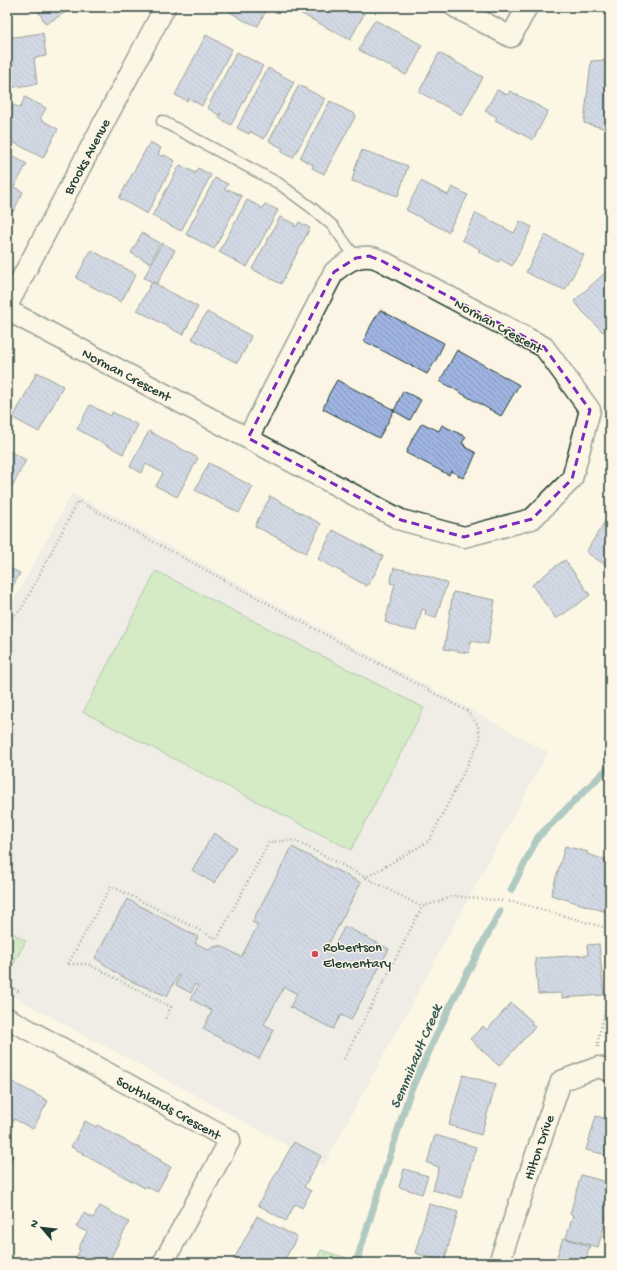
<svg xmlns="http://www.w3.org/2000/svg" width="617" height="1270" font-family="'Gochi Hand',sans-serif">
<defs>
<pattern id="park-dots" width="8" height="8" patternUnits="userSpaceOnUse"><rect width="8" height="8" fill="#a4dda1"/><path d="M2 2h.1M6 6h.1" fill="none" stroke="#85b484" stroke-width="1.8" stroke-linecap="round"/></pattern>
<pattern id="building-back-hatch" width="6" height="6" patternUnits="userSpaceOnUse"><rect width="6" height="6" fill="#a0b4e2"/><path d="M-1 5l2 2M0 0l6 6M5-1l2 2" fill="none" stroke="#8294b8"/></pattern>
</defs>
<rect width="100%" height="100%" fill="#fcf5e5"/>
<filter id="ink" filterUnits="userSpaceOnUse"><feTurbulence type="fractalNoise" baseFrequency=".025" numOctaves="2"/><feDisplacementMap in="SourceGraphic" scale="8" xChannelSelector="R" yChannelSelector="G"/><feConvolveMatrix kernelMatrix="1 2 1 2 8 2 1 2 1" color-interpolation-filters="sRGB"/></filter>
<g filter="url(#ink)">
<path fill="#e0e2e4" d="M72,493L548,752L324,1165L7,993V613Z"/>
<path fill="url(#park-dots)" stroke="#628d6a" d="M7,930L26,941L7,976Z
M321,1250L362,1263H315Z"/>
<path fill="#a4dda1" stroke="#628d6a" d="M156,571L424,708L351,850L83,712Z"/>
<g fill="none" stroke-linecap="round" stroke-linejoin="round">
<path stroke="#599595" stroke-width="7" d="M511,890L538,837L610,766
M356,1263L410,1092L453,1000L500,911"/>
</g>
<path fill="url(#building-back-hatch)" stroke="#1f3d34" d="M38,7H63L66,12L46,24L38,11L40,10Z
M233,7H268L258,26L243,20L230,12Z
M303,7H351L364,14L350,40L300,13Z
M599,7H610V12Z
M375,20L422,45L415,61L406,75L359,50L366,34Z
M43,33L46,56L34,58L37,84L7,88V38Z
M206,35L232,49L202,106L190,99L189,98L187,101L175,95Z
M237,52L263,66L231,125L219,118L221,114L220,113L219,115L207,108Z
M439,53L483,77L462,115L419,92Z
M609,60L610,128H603L584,123L591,61Z
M268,68L294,82L264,139L251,132V131L249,134L237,128Z
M299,85L325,99L293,158L281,152L283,148H282L269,141Z
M497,90L508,95L510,91L548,111L533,140L495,120L497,117L485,111Z
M25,97L46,108L40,119L58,129L43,158L7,139V118L14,105L20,108Z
M330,101L356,115L324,174L312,168L313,165L300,158Z
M150,142L161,148L158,154L163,157L164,155L175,161L147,214L119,198Z
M362,150L408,166L398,196L352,181L356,165Z
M7,153L27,164L14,187L23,192L13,212L7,209Z
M180,165L194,172L193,173L195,174L198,168L211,175L181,231L152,216Z
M215,178L228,184L225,189L227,191L228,189L242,196L214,249L186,234Z
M421,181L448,195L452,187L468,195L448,232L406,210Z
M247,200L261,207L260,208L262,209L265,204L278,210L247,267L219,252Z
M476,213L514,233L520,221L532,227L512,266L500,259L499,262L478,251L480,249L462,240Z
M280,217L295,224L294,226L296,227L299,222L310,228L281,284L252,269Z
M142,233L160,243L150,263L131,253Z
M545,235L584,255L565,290L539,279L526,272Z
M162,243L175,250L157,284L144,278Z
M91,250L136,274L121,302L76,278Z
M607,271L610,273V326L603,332L584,313L574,301Z
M152,282L198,307L183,335L137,310Z
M380,310L444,343L436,360L427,374L364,341L371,325Z
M207,312L251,336L245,350L237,363L192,339L198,326Z
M457,350L519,385L501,416L440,381Z
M37,372L63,386L39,432L13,418Z
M337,380L394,410L387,424L379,438L323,409L329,394Z
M403,391L421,400L410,420L394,411Z
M90,405L111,416L112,412L138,425L123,454L77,429Z
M422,423L439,431L442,425L466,437L462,443L465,445L464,446L476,453L471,465L463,478L451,471L449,475L406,453L413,437Z
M149,431L198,458L177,497L156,486L163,473L146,464L141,473L130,466Z
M7,450L26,460L7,496Z
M209,463L253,487L239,513L195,490Z
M270,496L321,524L306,553L255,526L262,511L270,498H269Z
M607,518L610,520V568L586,552Z
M333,530L383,556L376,572L367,586L318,559Z
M565,560L590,595L578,604L556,619L532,585L553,568Z
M7,567L20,573L9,593L7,591Z
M394,568L416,572L447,583L436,618L425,615L426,610L422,609L416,631L400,628L385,622L395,584L390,583Z
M453,592L495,600L488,644L471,641L469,653L444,649Z
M214,833L236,847L214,883L192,870Z
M565,846L588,852L587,854L606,860V857L610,859V913L551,895Z
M292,847L361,883L327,947L332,950L345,926L389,949L351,1020L341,1015L333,1029L290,1007L297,994L284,987L264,1024L274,1030L259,1059L203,1029L212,1011L191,999L198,986L195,984L191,993L176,985L180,976L178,975L167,996L133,982L121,976L95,958L127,899L198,937L195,943L210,950L211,948L217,946L219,947L220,945L241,957L258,925L252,922Z
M599,944L604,995L562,998V993L538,994L535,958L588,955L587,945Z
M511,1003L533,1022L531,1024L535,1027L499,1066L470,1039L483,1026L487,1030Z
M463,1075L496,1084L481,1135L449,1125Z
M7,1079L48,1101L33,1129L14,1119L9,1128L7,1127Z
M596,1116L610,1120V1158L607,1157V1155L586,1150Z
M85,1121L96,1127L97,1125L161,1160L160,1161L171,1167L157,1192L146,1186L145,1188L82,1154L83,1153L71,1147Z
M435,1135L476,1147L461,1198L433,1190L439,1167L427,1163Z
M294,1142L321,1156L304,1187L311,1191L302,1208L295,1204L286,1221L258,1205Z
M7,1153L13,1156L7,1167Z
M404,1169L428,1176L422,1194L399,1187Z
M581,1175L610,1183V1206L598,1247L566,1238L573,1215L570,1214Z
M429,1204L458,1212L444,1262L415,1253Z
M100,1206L129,1222L108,1263H77L74,1261L80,1250L78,1249L87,1232L76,1227L84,1213L93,1218Z
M257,1216L297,1237L283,1263H232Z
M563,1238L590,1246L586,1259L589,1260L588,1263H555Z"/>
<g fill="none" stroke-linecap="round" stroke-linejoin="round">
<defs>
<path id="lane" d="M162,121L278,183L312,208L333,226L356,258"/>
<path id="street" d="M455,7L511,37L527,7
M7,306L165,7
M7,310L401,520L464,537L532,519L572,479L590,410L544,347L382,261C378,259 374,257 370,257C356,255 344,264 334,272L248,438
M7,1018L230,1140L163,1263
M499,1263L561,1081L598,1067L610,1071"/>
</defs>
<use href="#lane" stroke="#1f3d34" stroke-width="13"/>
<use href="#street" stroke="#1f3d34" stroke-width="23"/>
<path stroke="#1f3d34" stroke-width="2.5" stroke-dasharray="1 3" stroke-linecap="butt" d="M7,623L9,619L21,610L78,501L467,711L478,725L480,740L429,841L365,878
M68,964L111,886L217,939L269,842L294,840L422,907
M69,964H88L171,1007L165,1019
M7,985L20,992
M598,1047V1040L610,990
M344,1059L422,907L454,896L515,902L610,929"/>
<use href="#lane" stroke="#fcf5e5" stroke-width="10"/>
<use href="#street" stroke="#fcf5e5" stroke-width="20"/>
</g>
</g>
<path d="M0 0H617V1270H0ZM369,256L382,261L544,347L590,410L572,479L532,519L464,537L401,520L248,438L334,272L356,258Z" fill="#fcf5e5" fill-opacity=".55" fill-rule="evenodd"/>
<path fill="none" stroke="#7b2cbf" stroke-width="3" stroke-dasharray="8 5" stroke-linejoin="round" d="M369,256L382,261L544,347L590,410L572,479L532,519L464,537L401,520L248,438L334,272L356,258Z"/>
<circle fill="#d1495b" stroke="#fcf5e5" stroke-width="1.5" cx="315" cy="954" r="4"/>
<g text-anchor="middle" stroke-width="3" stroke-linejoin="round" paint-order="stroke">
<g font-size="14" fill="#1f3d34" stroke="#fcf5e5">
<text transform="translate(86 156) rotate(-62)" y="5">Brooks Avenue</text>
<text transform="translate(499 325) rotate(29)" y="5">Norman Crescent</text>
<text transform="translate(127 374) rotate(28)" y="5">Norman Crescent</text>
<text transform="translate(169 1107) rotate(29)" y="5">Southlands Crescent</text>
<text transform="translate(538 1147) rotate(-71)" y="5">Hilton Drive</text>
</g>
<g font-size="14" fill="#1f3d34" stroke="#fcf5e5" text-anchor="start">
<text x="323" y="951">Robertson<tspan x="323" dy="16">Elementary</tspan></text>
</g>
<g font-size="15" font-style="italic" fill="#325a54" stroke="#fcf5e5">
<text transform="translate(415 1056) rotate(-67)" y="5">Semmihault Creek</text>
</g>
</g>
<rect width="617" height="1270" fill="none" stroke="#fcf5e5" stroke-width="24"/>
<rect x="12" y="12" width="593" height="1246" fill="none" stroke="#1f3d34" stroke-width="1.5" filter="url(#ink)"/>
<g transform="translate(42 1228) rotate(298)" stroke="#fcf5e5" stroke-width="3" paint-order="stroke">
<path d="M0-3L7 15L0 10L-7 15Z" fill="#1f3d34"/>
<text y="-6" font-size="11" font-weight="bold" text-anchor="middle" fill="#1f3d34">N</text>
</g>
</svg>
